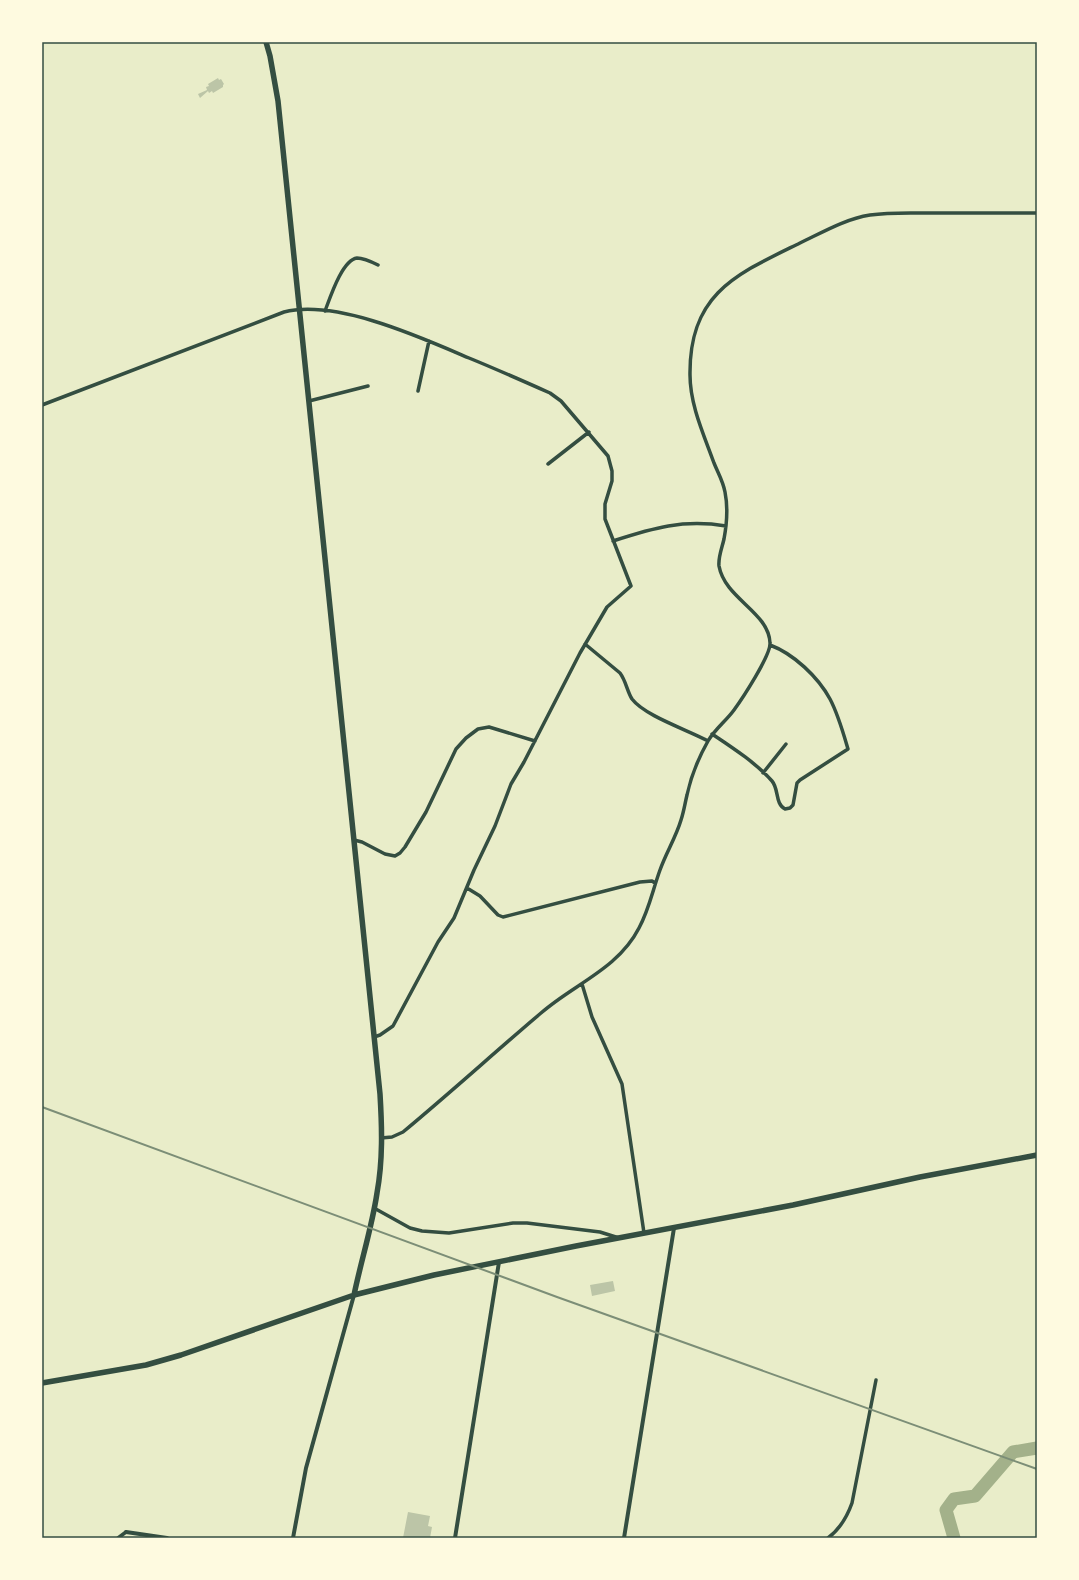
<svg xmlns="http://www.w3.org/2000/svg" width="1079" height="1580" font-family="'Fira Sans',sans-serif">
<rect width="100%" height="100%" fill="#e9edc9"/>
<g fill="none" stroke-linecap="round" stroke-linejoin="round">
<path stroke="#a3b18a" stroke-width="13" d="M954,1538L946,1510L954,1499L975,1496L1013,1452L1037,1448"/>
</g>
<path fill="#bcc5a7" d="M218,78L219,80L221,79L224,84L223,85V87L213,93L212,91L209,93L208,91L200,98L198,94L207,90L206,87L209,86L208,84Z
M613,1281L615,1291L592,1296L590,1285Z
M408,1512L430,1516L428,1526L432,1527L430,1538H403Z"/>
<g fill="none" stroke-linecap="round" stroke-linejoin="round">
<path stroke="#344e41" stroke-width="3.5" d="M325,311C330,298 342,260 357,258C364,258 372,262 378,265
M418,391L429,341
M309,401L368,386
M42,405L284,312C336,299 420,337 469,358C496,369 523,381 550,393L561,401L608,456L612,471V481L605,504V519L631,586L607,607L580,653L524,762L511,784L495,826L474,870L454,918L438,942L393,1026L380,1035L374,1037
M548,464L589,432
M613,541C653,528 683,519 726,526
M585,644L620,673C626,681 627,691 632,699C645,716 688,730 708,741
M712,734C733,748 756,763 772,781C779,789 775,804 785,809L790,808L793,805L797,783L800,780L848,749C843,732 838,714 830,699C818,677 794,654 770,645
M763,773L786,744
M354,840L362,842L385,854L395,856L400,853L405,847L426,812L456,749L466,738L478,729L489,727L535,741
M467,888L480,896L498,915L503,917L640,882L652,881L655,883
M582,984L592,1017L622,1084L644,1233
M381,1138L392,1137L403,1132C450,1093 495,1052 541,1013C574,984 618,969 639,928C649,910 653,889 660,870C666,853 676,837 681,820C684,811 685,803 687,795C691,776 699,757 708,741C715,729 726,721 734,710C742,699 771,655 770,643C769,612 725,599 719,566C718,557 722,548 724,539C727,523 728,507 725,492C723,481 718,473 714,463C704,435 690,405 690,375C689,293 737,274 800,243C823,232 845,219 870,215C890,212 910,213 930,213C966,213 1001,213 1037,213
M374,1208L410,1228L422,1231L449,1233L513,1223H527L600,1232L619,1238
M118,1538L126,1532
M828,1538C840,1529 847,1517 852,1503L876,1380"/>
<path stroke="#344e41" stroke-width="4" d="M126,1532L167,1538
M293,1538L306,1468L354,1295
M455,1538L499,1262
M624,1538L674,1228"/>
<path stroke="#344e41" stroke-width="5.5" d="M266,42L270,56L278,101L380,1094C382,1127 383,1160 377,1193C372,1227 361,1261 354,1295
M42,1383L146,1365L181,1355L354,1295L434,1275L576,1246L793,1205L920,1177L1037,1155"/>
<path stroke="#7c8e77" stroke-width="2" d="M42,1107L557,1297L1037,1469"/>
</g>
<rect width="1079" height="1580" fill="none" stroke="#fefae0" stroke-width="86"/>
<rect x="43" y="43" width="993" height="1494" fill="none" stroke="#344e41" stroke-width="1.5"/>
</svg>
